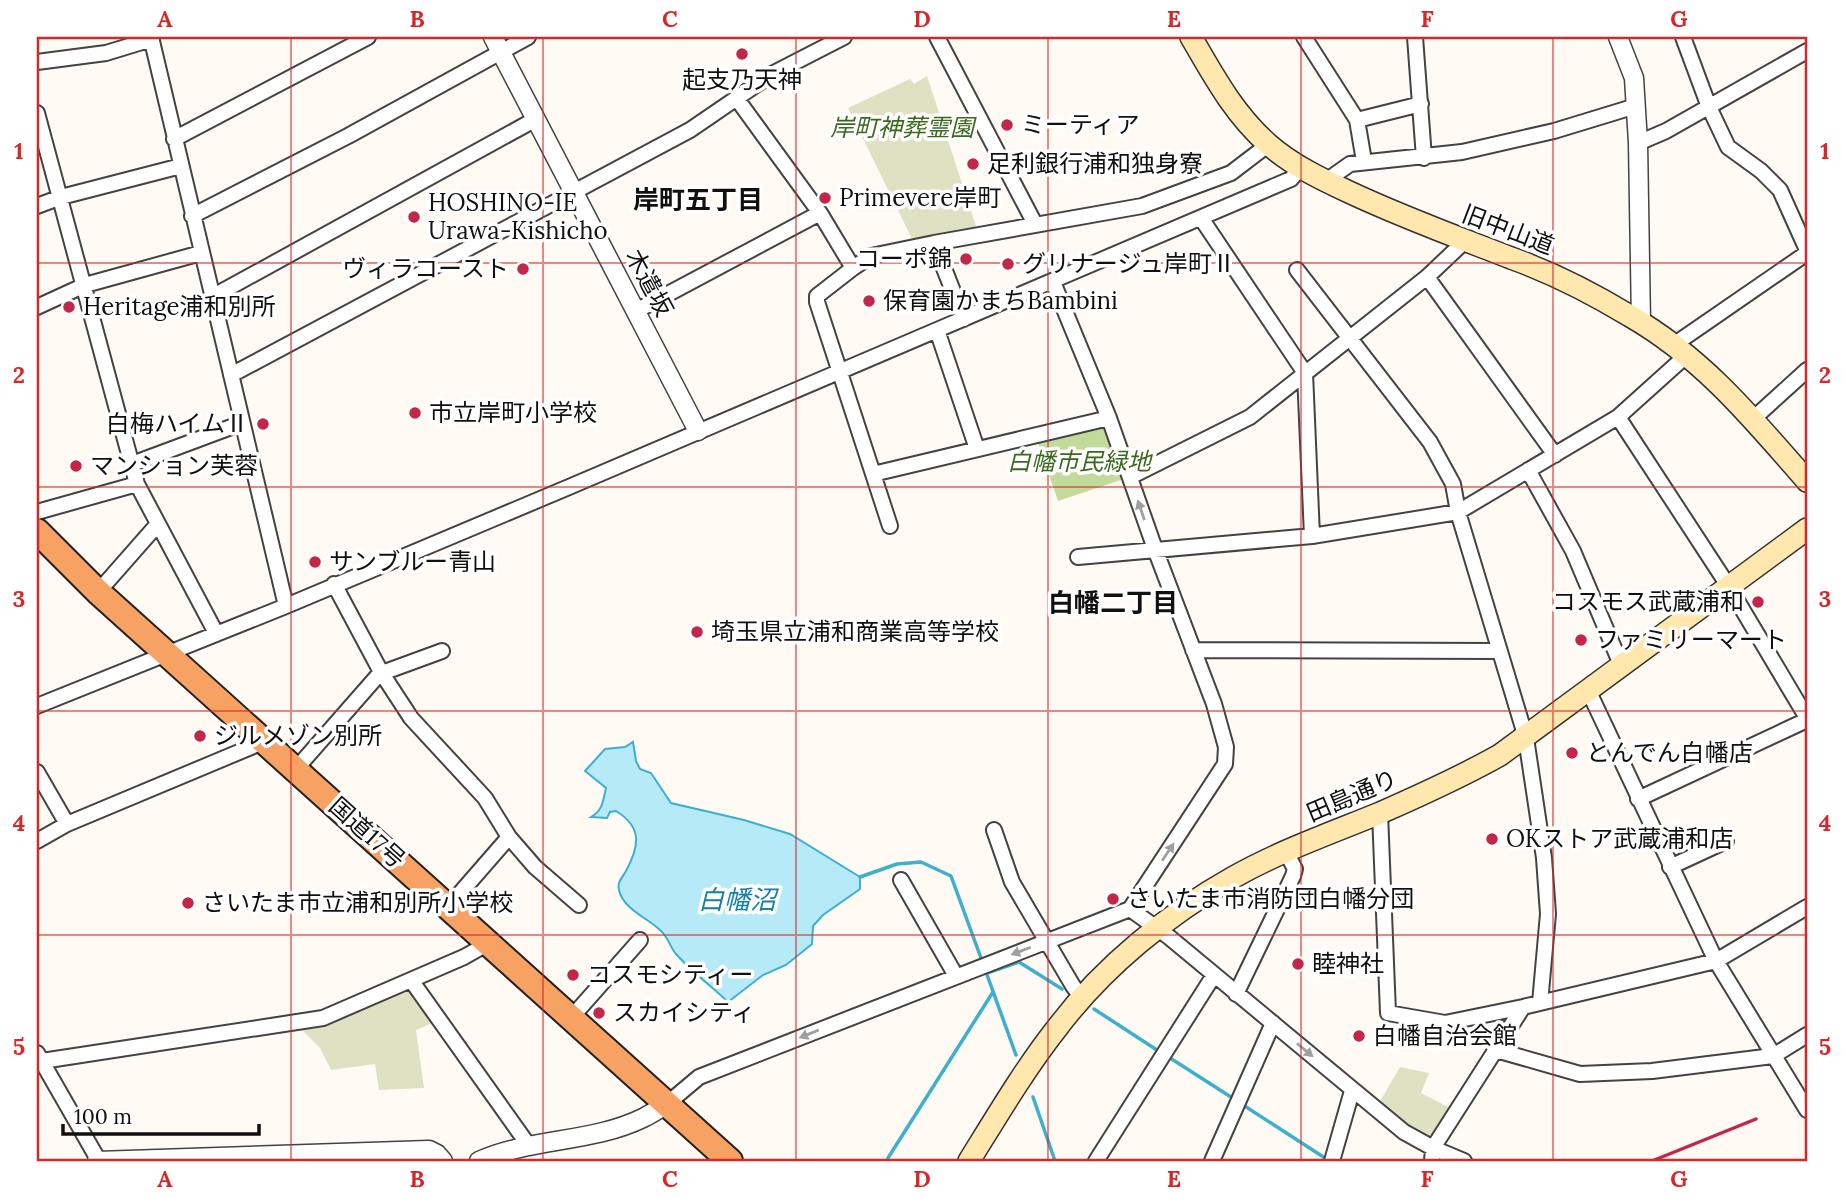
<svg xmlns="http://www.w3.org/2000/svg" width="1844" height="1198" font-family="Lora,'Noto Sans JP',serif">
<rect width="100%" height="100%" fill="#fffaf3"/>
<path fill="#c3db9a" d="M1106,424L1124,479L1058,501L1037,440Z"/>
<path fill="#dee2c3" d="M927,76L977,229L913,241L848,108L910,79L914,84Z
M410,987L434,1022L416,1030L424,1088L379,1090L375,1064L331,1070L320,1048L298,1026Z
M1400,1067L1429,1073L1421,1093L1450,1108L1430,1139L1412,1129L1379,1103Z"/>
<path fill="#b7eaf7" stroke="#3dafcf" stroke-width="2" d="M633,742L636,761L640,769L651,773L671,803L744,820L790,834L860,877V889L823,915L813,926L812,944L786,965L763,975L728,1002C711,986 691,971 676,954C670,947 668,937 661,931C648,918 623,909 619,890C617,882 622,878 626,871C640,845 642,827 616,811L610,812L607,818L591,817C603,810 603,801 606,788L585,771L605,749L625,747Z"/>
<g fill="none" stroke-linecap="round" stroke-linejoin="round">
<path stroke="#3dafcf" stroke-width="3.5" d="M860,877L897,864L921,862L951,876L981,958
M986,972L1016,1055
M987,973L1019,962L1062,989
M1094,1009L1160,1052
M1167,1056L1234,1099
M1033,1097L1055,1161
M1240,1103L1328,1160
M888,1158L993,992"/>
<defs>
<path id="minor" d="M151,37L286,606
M937,37L1035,224
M1304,37L1357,120L1421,104
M1415,37L1424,158
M1683,37L1709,107L1728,147L1761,171L1780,190L1807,250
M37,62L106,53L152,39
M737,99L820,213L853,268
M37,113L137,484L216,633
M1357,120L1364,161
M174,139L368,37
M1638,143L1666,131L1807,51
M1326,181L1350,164L1462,152L1554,131L1636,106
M37,206L61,197L181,166
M192,216L348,136L528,37
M1201,218L1305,373L1312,536
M934,243L964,319
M1297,270L1430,442L1453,484L1458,512L1526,738L1544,858L1548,914L1540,1003
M1427,277L1555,455
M212,297L536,119
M37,307L85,285L201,253
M636,311L820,213
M937,330L977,449
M1675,344L1807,253
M231,375L690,130L772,74L844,37
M1618,417L1729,587L1807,718
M1753,419L1807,370
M132,464L242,423
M1528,470L1573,551L1622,667
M873,474L1109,418
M1130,477L1250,417L1427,277L1465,241
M37,512L137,484
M890,526L817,302V296L853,268L871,256L934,243L1142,206L1231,173L1269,144
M1078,557L1312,536L1458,512L1618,417L1688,354
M334,584L381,672L411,718L485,798L509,837L535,867L579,905
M98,592L157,525
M1193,650L1499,651
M382,673L442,651
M1589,692L1716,961L1807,1110
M37,706L286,606L569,487L1291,179L1300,168
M296,769L381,672
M37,772L67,824
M1638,799L1807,720
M1380,813L1388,1013L1445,1023L1523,1007L1716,961L1807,907
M994,830L1012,882L1073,986L1082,998
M37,841L67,824L263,742
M1670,867L1726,841
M901,880L956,976
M448,907L509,837
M1130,909L1169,937L1404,1132L1433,1148L1464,1161
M411,980L529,1146
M1236,994L1293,876L1295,869L1286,852
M572,1017L640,940
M1496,1050L1580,1074L1652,1071L1773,1056L1807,1035
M37,1053L99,1161
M42,1061L323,1018L464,957L487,944
M667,1104L699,1077L1130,909L1225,764L1226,747L1214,704L1155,549L1109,418L1053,282
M1096,1161L1214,975
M1212,1161L1273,1023
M1332,1161L1352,1091
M1432,1161L1433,1148L1523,1007"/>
<path id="tertiary" d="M493,37L698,431
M1618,37L1634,78L1638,143L1641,322
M97,1161L429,1150L437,1154L443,1161
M479,1161C530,1138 592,1143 643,1118C651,1114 659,1109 667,1104"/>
<path id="secondary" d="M1191,37C1213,75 1234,114 1268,144C1292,165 1321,179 1349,192C1402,217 1457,237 1511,258C1553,273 1592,293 1630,316C1703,358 1752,418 1807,481
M969,1161C997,1116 1024,1070 1057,1028C1103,967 1168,914 1234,877C1280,851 1331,833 1380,813C1421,795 1461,777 1500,755L1807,529"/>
<path id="trunk" d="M37,531L98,592L730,1161"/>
</defs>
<use href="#minor" stroke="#434343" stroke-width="18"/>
<use href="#tertiary" stroke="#434343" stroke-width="21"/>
<use href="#secondary" stroke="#323232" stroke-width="24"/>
<use href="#trunk" stroke="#212121" stroke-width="28"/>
<use href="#minor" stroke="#fff" stroke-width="14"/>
<use href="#tertiary" stroke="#fff" stroke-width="18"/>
<use href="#secondary" stroke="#ffe7ae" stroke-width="21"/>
<use href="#trunk" stroke="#f7a162" stroke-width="24"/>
<path stroke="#c22649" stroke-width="3.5" d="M1652,1161L1756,1119"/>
</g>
<defs><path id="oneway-solid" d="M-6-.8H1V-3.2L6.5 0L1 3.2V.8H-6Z" transform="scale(1.75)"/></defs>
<g fill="#9f9f9f">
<use href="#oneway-solid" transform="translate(1141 510) rotate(-109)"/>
<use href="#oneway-solid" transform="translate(1168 852) rotate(-56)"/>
<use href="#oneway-solid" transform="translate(1021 951) rotate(159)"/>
<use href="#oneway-solid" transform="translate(809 1034) rotate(158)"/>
<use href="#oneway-solid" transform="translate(1305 1050) rotate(40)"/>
</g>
<path fill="none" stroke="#d62828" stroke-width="2" stroke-opacity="0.55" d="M291,37V1161M543,37V1161M796,37V1161M1048,37V1161M1301,37V1161M1553,37V1161M37,263H1807M37,487H1807M37,711H1807M37,935H1807"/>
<g fill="#c22649" stroke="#fff" stroke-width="2.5">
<circle cx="742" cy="54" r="7"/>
<circle cx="1007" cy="125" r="7"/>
<circle cx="973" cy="164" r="7"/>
<circle cx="825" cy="198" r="7"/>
<circle cx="414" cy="217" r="7"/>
<circle cx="966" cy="259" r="7"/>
<circle cx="1008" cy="264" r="7"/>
<circle cx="523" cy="269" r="7"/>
<circle cx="869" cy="301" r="7"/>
<circle cx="69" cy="307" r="7"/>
<circle cx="415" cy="413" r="7"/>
<circle cx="263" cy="424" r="7"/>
<circle cx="76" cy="466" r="7"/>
<circle cx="315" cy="562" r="7"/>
<circle cx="1758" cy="602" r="7"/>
<circle cx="697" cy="632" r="7"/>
<circle cx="1581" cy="640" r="7"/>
<circle cx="200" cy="736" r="7"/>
<circle cx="1572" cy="753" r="7"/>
<circle cx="1492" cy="839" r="7"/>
<circle cx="1113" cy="899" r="7"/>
<circle cx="188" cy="903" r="7"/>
<circle cx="1298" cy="964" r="7"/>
<circle cx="573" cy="975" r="7"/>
<circle cx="599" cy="1013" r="7"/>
<circle cx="1359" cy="1036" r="7"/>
</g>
<g text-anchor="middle" stroke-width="7" stroke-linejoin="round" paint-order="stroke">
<g font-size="24" fill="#101010" stroke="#fff" text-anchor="start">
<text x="742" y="88" text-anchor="middle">起支乃天神</text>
<text x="1021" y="133">ミーティア</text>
<text x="987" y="172">足利銀行浦和独身寮</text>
<text x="839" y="206">Primevere岸町</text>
<text x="428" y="211">HOSHINO-IE<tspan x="428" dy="28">Urawa-Kishicho</tspan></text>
<text x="952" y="267" text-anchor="end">コーポ錦</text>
<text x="1022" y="272">グリナージュ岸町Ⅱ</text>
<text x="509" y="277" text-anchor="end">ヴィラコースト</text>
<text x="883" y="309">保育園かまちBambini</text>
<text x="83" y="315">Heritage浦和別所</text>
<text x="429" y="421">市立岸町小学校</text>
<text x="249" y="432" text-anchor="end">白梅ハイムⅡ</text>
<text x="90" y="474">マンション芙蓉</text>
<text x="329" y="570">サンブルー青山</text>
<text x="1744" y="610" text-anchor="end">コスモス武蔵浦和</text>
<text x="711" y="640">埼玉県立浦和商業高等学校</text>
<text x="1595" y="648">ファミリーマート</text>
<text x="214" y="744">ジルメゾン別所</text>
<text x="1586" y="761">とんでん白幡店</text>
<text x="1506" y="847">OKストア武蔵浦和店</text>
<text x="1127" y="907">さいたま市消防団白幡分団</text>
<text x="202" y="911">さいたま市立浦和別所小学校</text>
<text x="1312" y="972">睦神社</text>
<text x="587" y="983">コスモシティー</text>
<text x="613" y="1021">スカイシティ</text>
<text x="1373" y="1044">白幡自治会館</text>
</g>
<g font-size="24" font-style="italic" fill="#3b691e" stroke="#fff">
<text x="902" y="136">岸町神葬霊園</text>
<text x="1079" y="470">白幡市民緑地</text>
</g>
<g font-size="24" fill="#101010" stroke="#fff">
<text transform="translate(1508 230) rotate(21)" y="8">旧中山道</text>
<text transform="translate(649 283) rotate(62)" y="8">木遣坂</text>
<text transform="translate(1352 796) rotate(-23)" y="8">田島通り</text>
<text transform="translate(367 833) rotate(42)" y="8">国道17号</text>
</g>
<g font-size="26" font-weight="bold" fill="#101010" stroke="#fff">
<text x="698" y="209">岸町五丁目</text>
<text x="1113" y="612">白幡二丁目</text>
</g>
<g font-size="26" font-style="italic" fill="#1780a4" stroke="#fff">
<text x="737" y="909">白幡沼</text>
</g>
</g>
<rect width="1844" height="1198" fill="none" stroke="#ffffff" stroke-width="77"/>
<path d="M63 1124v10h196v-10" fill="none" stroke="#101010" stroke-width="3.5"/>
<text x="74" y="1124" font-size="21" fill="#101010" stroke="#ffffff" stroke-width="5" paint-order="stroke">100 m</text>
<rect x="38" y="38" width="1768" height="1122" fill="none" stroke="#d62828" stroke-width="2.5"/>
<g font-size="23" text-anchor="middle" font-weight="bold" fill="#d62828">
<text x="165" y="27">A</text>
<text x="417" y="27">B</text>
<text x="670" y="27">C</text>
<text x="922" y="27">D</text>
<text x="1174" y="27">E</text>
<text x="1427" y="27">F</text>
<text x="1679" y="27">G</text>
<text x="19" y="159">1</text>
<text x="1825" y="159">1</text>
<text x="19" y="383">2</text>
<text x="1825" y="383">2</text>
<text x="19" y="607">3</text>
<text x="1825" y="607">3</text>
<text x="19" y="831">4</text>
<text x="1825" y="831">4</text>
<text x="19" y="1055">5</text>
<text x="1825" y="1055">5</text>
<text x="165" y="1187">A</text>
<text x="417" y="1187">B</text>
<text x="670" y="1187">C</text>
<text x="922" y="1187">D</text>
<text x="1174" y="1187">E</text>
<text x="1427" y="1187">F</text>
<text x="1679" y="1187">G</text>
</g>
</svg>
